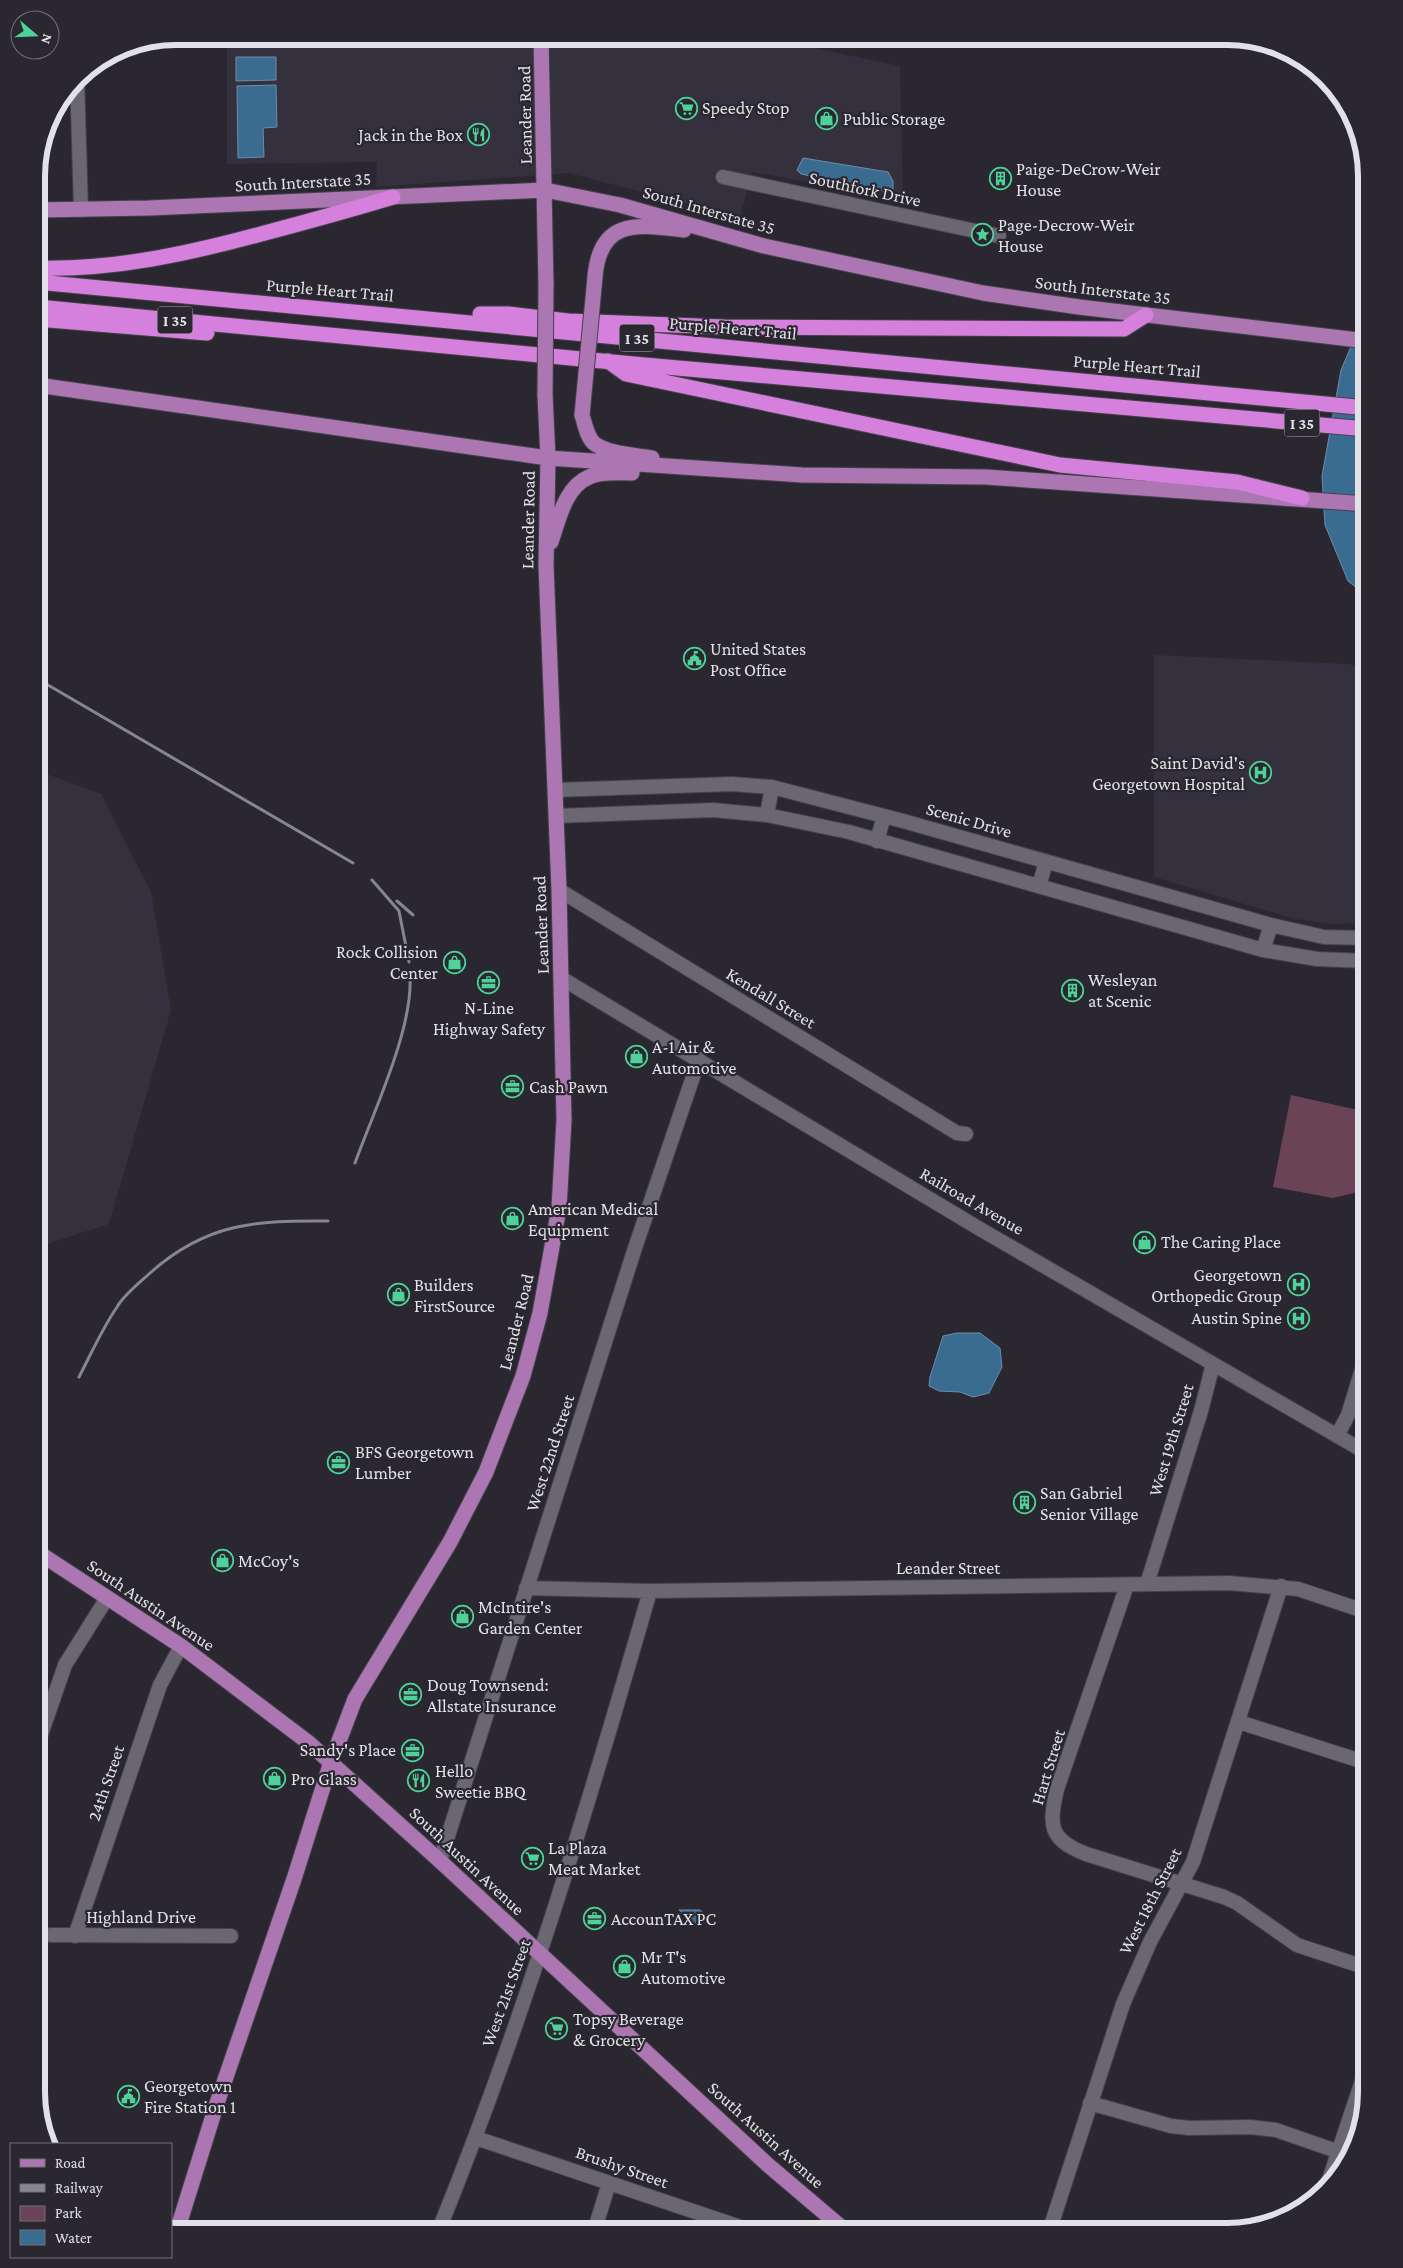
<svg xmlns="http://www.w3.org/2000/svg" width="1403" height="2268" font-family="'Crimson Pro',serif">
<rect width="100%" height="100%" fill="#2a2730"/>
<path fill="#34303d" d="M227,36H758L900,66L903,199L752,172L740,218L569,173L376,187L377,162L227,164Z
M1154,655L1348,664L1367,668V923L1332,924L1295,919L1154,877Z
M36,770L101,794L151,892L171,1010L109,1224L47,1244L36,1235Z"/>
<path fill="#6a4354" d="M1291,1095L1367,1112V1190L1333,1198L1273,1187Z"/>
<path fill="#3a6b90" stroke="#6c8eaa" d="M236,57H276V80L236,81Z
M276,85L277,127L263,128L264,157L238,158L237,86Z
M803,158L888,172L893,181V190L888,192L801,174L797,170Z
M1367,309V596L1348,581L1325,525L1322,476L1341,370Z
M957,1333H980L1000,1348L1002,1367L989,1393L973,1397L960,1392L939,1391L929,1386L930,1377L943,1336Z
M679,1910H700L708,1917L699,1927Z"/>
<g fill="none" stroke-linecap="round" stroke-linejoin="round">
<defs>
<path id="minor" d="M77,77L81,210
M723,177L999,236
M555,790L732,784L772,787L903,821L1271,925L1324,937L1367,938
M767,815L772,787
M556,816L713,810L767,815L849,832L1263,950L1317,959L1367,961
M877,841L884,816
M1039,886L1046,862
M559,890L957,1133L966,1134
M1263,950L1271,925
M561,978L980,1229L1367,1453
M1337,1436L1348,1415L1367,1353
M1147,1584L1201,1411L1213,1364
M1127,1585L1057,1789C1049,1825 1048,1839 1086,1854L1224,1897L1237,1903L1297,1945L1367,1968
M526,1588L650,1591L1229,1583L1298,1589L1367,1612
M1239,1722L1367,1763
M36,1749L65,1665L107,1598
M440,1861L634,1251L699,1059
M51,1935L231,1936
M75,1936L160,1685L181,1646
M1090,2103L1171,2126L1189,2128L1250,2127L1276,2130L1348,2155
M476,2138L755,2232
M1328,2183L1367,2066
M438,2232C523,2023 588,1807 650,1591
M594,2232L609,2183
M1049,2232L1123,2004L1150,1942L1193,1862L1281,1586"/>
<path id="major" d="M541,36L546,285
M37,210L149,208L545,190L620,205L764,246L983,293L1079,307L1367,341
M595,277C600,217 639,225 684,230
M37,385L548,458L802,475L986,477L1367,504
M582,415C585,424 587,438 595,444C609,454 635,455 652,458
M551,542C559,519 565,487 589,477C601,471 619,473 632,473
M36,1551L181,1646L309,1743L440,1861L768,2165L847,2232
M177,2231L216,2106L294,1879L331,1762L355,1699L450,1542L486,1472L523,1376L540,1313L559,1208L564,1120L559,890L546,565L548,458L545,395"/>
<path id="highway" d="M37,268C114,270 187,254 261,234C306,222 350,210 393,197
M37,282L1367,408
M37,307L644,365L1367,429
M480,314H508L568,321L724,327L1124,329L1146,315
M37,319L207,333
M608,361L626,374L1060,465L1237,482L1302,498"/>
</defs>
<use href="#minor" stroke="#44424a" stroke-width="16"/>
<use href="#major" stroke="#44424a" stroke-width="17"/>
<use href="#highway" stroke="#44424a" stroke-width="17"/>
<use href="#minor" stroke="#6a6772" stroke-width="14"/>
<use href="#major" stroke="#ab76b2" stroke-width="15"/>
<use href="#highway" stroke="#d680dd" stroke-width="15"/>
<path stroke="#87858d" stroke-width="3" d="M36,678L353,863
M372,880L399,911L409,962
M397,901L413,915
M355,1163C373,1113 413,1029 410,977
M79,1377C91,1354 102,1329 117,1307C124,1295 138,1284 149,1274C205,1223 256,1220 328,1221"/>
<defs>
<path id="major-bridge" d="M545,395L546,285
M582,415L595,277"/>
</defs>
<use href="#major-bridge" stroke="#44424a" stroke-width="17" stroke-linecap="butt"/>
<use href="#major-bridge" stroke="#ab76b2" stroke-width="15"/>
</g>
<defs>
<symbol id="supermarket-ring" viewBox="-11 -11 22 22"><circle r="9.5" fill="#2a2730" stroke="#4dd39a" stroke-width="1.5"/><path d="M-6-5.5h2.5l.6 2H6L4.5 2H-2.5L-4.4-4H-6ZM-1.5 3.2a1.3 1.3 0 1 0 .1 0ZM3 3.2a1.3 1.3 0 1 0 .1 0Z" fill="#4dd39a"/></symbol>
<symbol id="shop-ring" viewBox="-11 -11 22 22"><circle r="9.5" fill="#2a2730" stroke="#4dd39a" stroke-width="1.5"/><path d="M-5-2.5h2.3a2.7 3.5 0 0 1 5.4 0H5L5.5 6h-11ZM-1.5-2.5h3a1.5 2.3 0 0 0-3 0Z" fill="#4dd39a"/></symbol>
<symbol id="restaurant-ring" viewBox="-11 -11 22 22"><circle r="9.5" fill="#2a2730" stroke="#4dd39a" stroke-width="1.5"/><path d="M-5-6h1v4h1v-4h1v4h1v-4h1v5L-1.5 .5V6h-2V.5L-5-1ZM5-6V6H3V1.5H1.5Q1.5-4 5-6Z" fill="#4dd39a"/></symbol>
<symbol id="building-ring" viewBox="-11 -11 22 22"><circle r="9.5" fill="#2a2730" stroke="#4dd39a" stroke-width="1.5"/><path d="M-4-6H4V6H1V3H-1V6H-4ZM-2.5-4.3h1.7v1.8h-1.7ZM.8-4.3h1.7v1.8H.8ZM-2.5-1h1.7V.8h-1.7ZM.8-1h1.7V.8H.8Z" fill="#4dd39a"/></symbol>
<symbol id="sight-ring" viewBox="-11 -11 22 22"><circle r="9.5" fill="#2a2730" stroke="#4dd39a" stroke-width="1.5"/><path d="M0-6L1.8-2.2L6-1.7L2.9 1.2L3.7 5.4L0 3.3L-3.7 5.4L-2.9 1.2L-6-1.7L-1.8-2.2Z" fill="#4dd39a"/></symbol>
<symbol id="civic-ring" viewBox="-11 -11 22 22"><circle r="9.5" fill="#2a2730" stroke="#4dd39a" stroke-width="1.5"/><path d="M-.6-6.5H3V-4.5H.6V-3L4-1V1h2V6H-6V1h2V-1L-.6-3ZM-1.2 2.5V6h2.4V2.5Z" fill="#4dd39a"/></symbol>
<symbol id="hospital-ring" viewBox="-11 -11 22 22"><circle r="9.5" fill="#2a2730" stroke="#4dd39a" stroke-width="1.5"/><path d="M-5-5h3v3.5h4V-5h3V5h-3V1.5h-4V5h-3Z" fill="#4dd39a"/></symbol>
<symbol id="office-ring" viewBox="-11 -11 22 22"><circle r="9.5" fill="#2a2730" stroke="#4dd39a" stroke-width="1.5"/><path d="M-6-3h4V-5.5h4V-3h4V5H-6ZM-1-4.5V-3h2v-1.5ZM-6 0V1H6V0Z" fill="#4dd39a"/></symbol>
</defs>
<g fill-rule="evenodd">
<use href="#supermarket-ring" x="674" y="96" width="25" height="25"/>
<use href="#shop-ring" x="814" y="106" width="25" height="25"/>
<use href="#restaurant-ring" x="466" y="122" width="25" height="25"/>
<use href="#building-ring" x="988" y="166" width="25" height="25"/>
<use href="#sight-ring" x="970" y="222" width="25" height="25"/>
<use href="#civic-ring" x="682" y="646" width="25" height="25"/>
<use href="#hospital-ring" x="1248" y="760" width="25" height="25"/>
<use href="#shop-ring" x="442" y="950" width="25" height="25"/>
<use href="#office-ring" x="476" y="970" width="25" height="25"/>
<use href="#building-ring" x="1060" y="978" width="25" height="25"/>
<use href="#shop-ring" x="624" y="1044" width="25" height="25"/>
<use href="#office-ring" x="500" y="1074" width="25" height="25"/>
<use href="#shop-ring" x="500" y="1206" width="25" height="25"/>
<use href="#shop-ring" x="1132" y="1230" width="25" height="25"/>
<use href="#hospital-ring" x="1286" y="1272" width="25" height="25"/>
<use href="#shop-ring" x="386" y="1282" width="25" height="25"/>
<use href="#hospital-ring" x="1286" y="1306" width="25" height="25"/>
<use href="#office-ring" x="326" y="1450" width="25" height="25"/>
<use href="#building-ring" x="1012" y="1490" width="25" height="25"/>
<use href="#shop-ring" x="210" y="1548" width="25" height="25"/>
<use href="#shop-ring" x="450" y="1604" width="25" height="25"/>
<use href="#office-ring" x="398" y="1682" width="25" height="25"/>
<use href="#office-ring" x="400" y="1738" width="25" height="25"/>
<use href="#shop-ring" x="262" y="1766" width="25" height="25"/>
<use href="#restaurant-ring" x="406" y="1768" width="25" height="25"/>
<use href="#supermarket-ring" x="520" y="1846" width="25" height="25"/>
<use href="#office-ring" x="582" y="1906" width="25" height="25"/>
<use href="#shop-ring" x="612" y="1954" width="25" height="25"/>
<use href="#supermarket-ring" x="544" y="2016" width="25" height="25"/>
<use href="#civic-ring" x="116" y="2084" width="25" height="25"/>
</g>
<g text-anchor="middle" stroke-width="4.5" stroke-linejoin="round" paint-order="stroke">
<g fill="#2a2730" stroke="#aba9b0" stroke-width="1">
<rect x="157.5" y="306.5" width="35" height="27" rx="4"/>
<rect x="619.5" y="324.5" width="35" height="27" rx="4"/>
<rect x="1284.5" y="409.5" width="35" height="27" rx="4"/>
</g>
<g font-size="16" font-weight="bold" fill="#e2e1e7">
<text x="175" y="326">I 35</text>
<text x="637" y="344">I 35</text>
<text x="1302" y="429">I 35</text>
</g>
<g font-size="18" fill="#e2e1e7" stroke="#2a2730" text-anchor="start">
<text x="702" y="114">Speedy Stop</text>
<text x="843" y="125">Public Storage</text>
<text x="463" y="141" text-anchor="end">Jack in the Box</text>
<text x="1016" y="175">Paige-DeCrow-Weir<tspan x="1016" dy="21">House</tspan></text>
<text x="998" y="231">Page-Decrow-Weir<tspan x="998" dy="21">House</tspan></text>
<text x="710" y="655">United States<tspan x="710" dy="21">Post Office</tspan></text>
<text x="1245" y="769" text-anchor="end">Saint David's<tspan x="1245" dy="21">Georgetown Hospital</tspan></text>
<text x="438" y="958" text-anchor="end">Rock Collision<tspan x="438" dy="21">Center</tspan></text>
<text x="1088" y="986">Wesleyan<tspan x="1088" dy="21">at Scenic</tspan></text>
<text x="489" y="1014" text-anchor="middle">N-Line<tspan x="489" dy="21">Highway Safety</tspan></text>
<text x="652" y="1053">A-1 Air &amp;<tspan x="652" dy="21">Automotive</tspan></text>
<text x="529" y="1093">Cash Pawn</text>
<text x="528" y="1215">American Medical<tspan x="528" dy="21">Equipment</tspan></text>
<text x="1161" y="1248">The Caring Place</text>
<text x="1282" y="1281" text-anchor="end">Georgetown<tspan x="1282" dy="21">Orthopedic Group</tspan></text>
<text x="414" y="1291">Builders<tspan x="414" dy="21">FirstSource</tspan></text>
<text x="1282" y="1324" text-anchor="end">Austin Spine</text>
<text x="355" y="1458">BFS Georgetown<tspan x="355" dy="21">Lumber</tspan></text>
<text x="1040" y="1499">San Gabriel<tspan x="1040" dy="21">Senior Village</tspan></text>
<text x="238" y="1567">McCoy's</text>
<text x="478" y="1613">McIntire's<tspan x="478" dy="21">Garden Center</tspan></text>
<text x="427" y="1691">Doug Townsend:<tspan x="427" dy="21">Allstate Insurance</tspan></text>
<text x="396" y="1756" text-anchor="end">Sandy's Place</text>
<text x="435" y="1777">Hello<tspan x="435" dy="21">Sweetie BBQ</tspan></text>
<text x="291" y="1785">Pro Glass</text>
<text x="548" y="1854">La Plaza<tspan x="548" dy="21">Meat Market</tspan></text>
<text x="611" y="1925">AccounTAX PC</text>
<text x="641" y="1963">Mr T's<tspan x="641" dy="21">Automotive</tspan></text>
<text x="573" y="2025">Topsy Beverage<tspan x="573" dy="21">&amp; Grocery</tspan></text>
<text x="144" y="2092">Georgetown<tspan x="144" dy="21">Fire Station 1</tspan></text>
</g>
<g font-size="18" fill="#e2e1e7" stroke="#2a2730">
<text transform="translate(525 115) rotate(-91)" y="6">Leander Road</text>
<text transform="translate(303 182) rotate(-3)" y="6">South Interstate 35</text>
<text transform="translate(865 189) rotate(12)" y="6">Southfork Drive</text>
<text transform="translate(709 210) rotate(16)" y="6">South Interstate 35</text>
<text transform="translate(330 290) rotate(5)" y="6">Purple Heart Trail</text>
<text transform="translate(1103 290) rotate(7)" y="6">South Interstate 35</text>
<text transform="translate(733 328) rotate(5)" y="6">Purple Heart Trail</text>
<text transform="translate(1137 366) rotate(5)" y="6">Purple Heart Trail</text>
<text transform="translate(528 520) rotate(-89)" y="6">Leander Road</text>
<text transform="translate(969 820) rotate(16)" y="6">Scenic Drive</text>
<text transform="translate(541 925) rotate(-92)" y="6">Leander Road</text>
<text transform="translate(771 998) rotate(31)" y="6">Kendall Street</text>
<text transform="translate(972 1201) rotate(30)" y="6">Railroad Avenue</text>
<text transform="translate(516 1322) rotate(-76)" y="6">Leander Road</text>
<text transform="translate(1171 1440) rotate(-73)" y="6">West 19th Street</text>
<text transform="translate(550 1453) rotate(-72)" y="6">West 22nd Street</text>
<text x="948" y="1574">Leander Street</text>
<text transform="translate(151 1605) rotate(34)" y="6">South Austin Avenue</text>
<text transform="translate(1048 1767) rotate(-73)" y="6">Hart Street</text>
<text transform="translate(106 1783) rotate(-71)" y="6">24th Street</text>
<text transform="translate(467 1861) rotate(43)" y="6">South Austin Avenue</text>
<text transform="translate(1150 1901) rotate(-63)" y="6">West 18th Street</text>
<text x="141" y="1923">Highland Drive</text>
<text transform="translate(506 1993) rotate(-70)" y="6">West 21st Street</text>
<text transform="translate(766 2135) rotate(42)" y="6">South Austin Avenue</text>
<text transform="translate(622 2167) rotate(19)" y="6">Brushy Street</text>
</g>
</g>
<path d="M0 0H1403V2268H0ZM176 45H1227A131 131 0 0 1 1358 176V2092A131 131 0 0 1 1227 2223H176A131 131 0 0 1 45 2092V176A131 131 0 0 1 176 45Z" fill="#2a2730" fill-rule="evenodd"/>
<path fill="none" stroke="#e2e1e7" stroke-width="6" d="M176 45H1227A131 131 0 0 1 1358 176V2092A131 131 0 0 1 1227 2223H176A131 131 0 0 1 45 2092V176A131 131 0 0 1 176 45Z"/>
<rect x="10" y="2143" width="162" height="115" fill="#2a2730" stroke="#747179"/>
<rect x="20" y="2159" width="25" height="8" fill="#ab76b2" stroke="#747179"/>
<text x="55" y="2168" font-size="15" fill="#e2e1e7">Road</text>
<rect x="20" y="2184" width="25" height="8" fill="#87858d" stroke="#747179"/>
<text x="55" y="2193" font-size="15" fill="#e2e1e7">Railway</text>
<rect x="20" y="2206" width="25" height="15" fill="#6a4354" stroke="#747179"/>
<text x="55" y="2218" font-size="15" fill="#e2e1e7">Park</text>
<rect x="20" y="2230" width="25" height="15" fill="#3a6b90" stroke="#747179"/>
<text x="55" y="2243" font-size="15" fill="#e2e1e7">Water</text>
<g transform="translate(35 35) rotate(109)"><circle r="24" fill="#2a2730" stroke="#747179"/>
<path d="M0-4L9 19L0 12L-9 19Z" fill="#4dd39a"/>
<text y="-8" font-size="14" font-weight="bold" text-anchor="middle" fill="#e2e1e7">N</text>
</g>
</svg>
